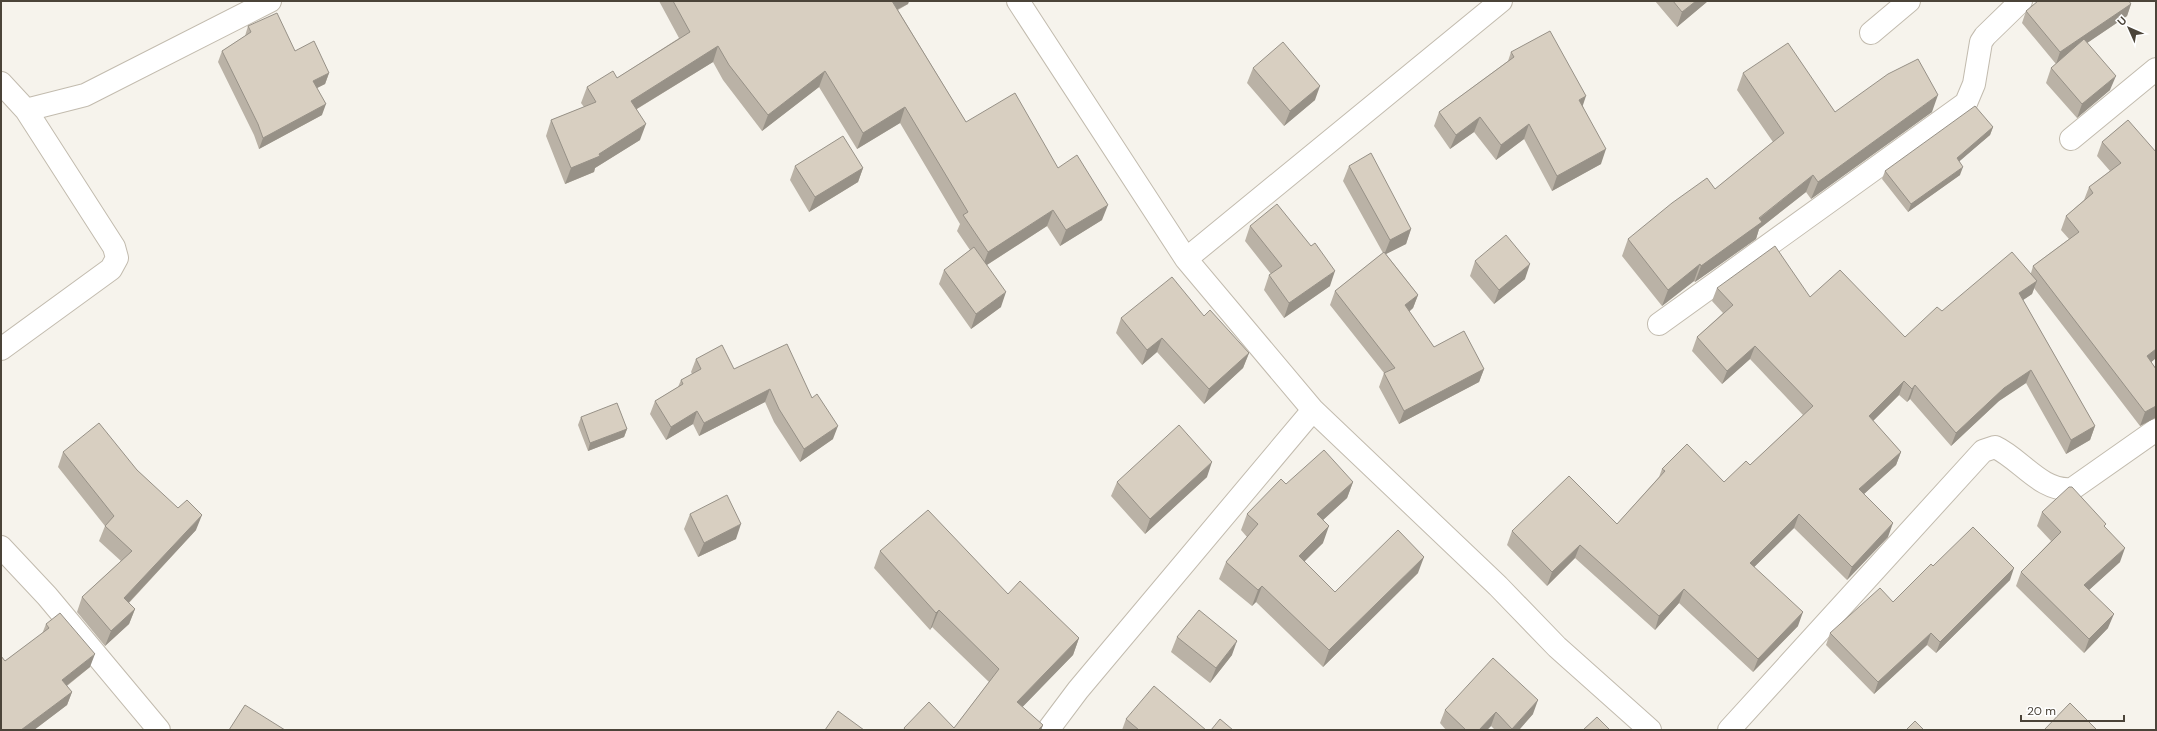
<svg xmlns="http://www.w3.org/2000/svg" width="2157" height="731" font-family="'DM Sans',sans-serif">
<rect width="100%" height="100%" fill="#f6f3ec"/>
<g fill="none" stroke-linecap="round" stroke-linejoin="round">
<defs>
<path id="minor" d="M1018,1L1186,259L1313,410L1498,586L1557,647L1650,730
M1871,33L1909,1
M1,83L26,110L85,95L270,1
M2071,139L2156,69
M1186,259L1501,1
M1659,324L1966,103L1974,84L1981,42L1985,36L2021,1
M1,349L111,269L117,258L114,247L26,110
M1,547L47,596L159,730
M1048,730L1078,690L1313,410
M1729,730L1983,451L1995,447C2021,459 2041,492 2072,489L2156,430"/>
</defs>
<use href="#minor" stroke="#c2bbae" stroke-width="24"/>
<use href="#minor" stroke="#fff" stroke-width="22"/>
</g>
<path fill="#bab2a6" d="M659,1H909L908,4L898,10L966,122L1058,168L1102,220L1060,246L1047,226L987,265L1001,307L971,329L939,284L944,270L970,250L957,231L960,224L900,123L857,149L819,87L762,131L723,80L713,62L637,109L640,140L595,168L594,172L565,184L546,136L551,120L584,107L581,103L587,87L617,78L679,38Z
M1655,1H1708L1677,27Z
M2131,4L2127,16L2087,43L2110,90L2077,118L2046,83L2051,68L2058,62L2056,64L2022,23L2026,11Z
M248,26L295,51L329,73L325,84L317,88L322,115L259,149L254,135L218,62L222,51L245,36Z
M1511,52L1583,106L1601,164L1552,191L1524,139L1496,160L1474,132L1450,149L1434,126L1439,112L1508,61Z
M1253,68L1315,100L1284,126L1247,83Z
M1743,73L1835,112H1932L1811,199L1806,192L1759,229L1756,239L1695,282L1694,281L1662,306L1622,256L1628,239L1715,189L1773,142L1737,90Z
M2128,120L2156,358L2151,362L2156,369V418H2155L2140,426L2034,288L2032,294L2023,300L2095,426L2090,440L2066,454L2026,383L1999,401L1951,446L1910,399L1907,402L1899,395L1873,421L1901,452L1896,465L1864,494L1888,537L1847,580L1794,528L1754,567L1798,626L1753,672L1679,603L1655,630L1575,558L1547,586L1507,545L1512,531L1617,524L1659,477L1662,469L1724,482L1750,465L1803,415L1750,359L1722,384L1692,351L1697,337L1723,313L1712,301L1717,288L1810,297L1905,337L1942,311L2031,273L2033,266L2069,239L2061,230L2066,216L2084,200L2089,187L2110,171L2097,156L2102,142Z
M1993,127L1990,135L1959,161L1960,175L1908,212L1882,179L1885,171Z
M795,166L863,168L858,182L809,212L790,180Z
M1349,166L1411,229L1406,244L1386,254L1418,295L1413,308L1409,312L1434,347L1484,369L1479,382L1399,424L1379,387L1384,373L1330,305L1335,291L1383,253L1343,181Z
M1250,226L1311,246L1330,286L1284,318L1264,290L1269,275L1271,274L1245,241Z
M1475,261L1525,279L1494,304L1470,276Z
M1204,316L1249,353L1243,368L1204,404L1157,352L1142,365L1116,333L1121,318Z
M696,359L734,369L812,398L833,439L800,462L774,422L765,402L699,436L693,424L666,440L650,414L655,401L678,387L681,380L692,374L691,372Z
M581,417L627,429L624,437L588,451L578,425Z
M63,452L137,470L196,530L129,603L135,609L129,624L105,646L77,612L82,597L121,561L99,541L105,526L58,467Z
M1207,477L1145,534L1111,496L1117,482Z
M1353,482L1347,498L1323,520V543L1304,561L1335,592L1418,573L1323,667L1256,602L1252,606L1219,579L1226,562L1247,537L1241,530L1247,514L1286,484Z
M2042,512L2105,527L2120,562L2089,590L2108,628L2084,653L2016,586L2021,572L2051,541L2037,526Z
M690,514L736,539L698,557L684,529Z
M880,551L1008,594L1079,638L1073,655L1022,707L1043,725L1041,730H903L904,728H954L989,682L932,627L930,630L874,568Z
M1933,566L2010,580L1936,653L1927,645L1874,694L1826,645L1830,633L1893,602Z
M46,624L90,667L67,686L72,692L67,705L34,730H1L5,661L42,634Z
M1177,637L1232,655L1210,683L1171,652Z
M1445,710L1533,714L1519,730H1495L1491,726L1487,730H1446L1440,723Z
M1126,719L1206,730H1122Z"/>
<path fill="#979187" d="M891,1H909L908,4L886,15Z
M1696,1H1708L1677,27L1682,12Z
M2131,4L2127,16L2056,64L2060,52Z
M718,46L713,62L625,116L631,101Z
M825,71L819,87L762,131L768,115Z
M329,73L325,84L309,92L313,81Z
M2116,76L2110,90L2077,118L2082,104Z
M1320,86L1315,100L1284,126L1290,111Z
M1938,95L1932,112L1811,199L1818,182Z
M1586,96L1581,111L1579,100Z
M326,104L322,115L259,149L263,138Z
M905,107L900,123L857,149L863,133Z
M1480,117L1474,132L1450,149L1456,135Z
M646,124L640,140L595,168L594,172L565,184L571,168L599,154Z
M1529,124L1524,139L1496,160L1501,145Z
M1993,127L1990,135L1954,166L1957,158Z
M1606,149L1601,164L1552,191L1557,176Z
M1963,167L1960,175L1908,212L1911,204Z
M863,168L858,182L809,212L815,197Z
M1813,175L1806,192L1759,229L1756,239L1695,282L1701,266Z
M1108,205L1102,220L1060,246L1066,230Z
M1053,210L1047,226L982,268L988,252Z
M1411,229L1406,244L1384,255L1390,240Z
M1530,264L1525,279L1494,304L1499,290Z
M1700,264L1694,281L1662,306L1668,290Z
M1335,271L1330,286L1284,318L1289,303Z
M2037,281L2032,294L2014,306L2019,293Z
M1006,292L1001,307L971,329L976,314Z
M1418,295L1413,308L1400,319L1405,305Z
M1162,338L1157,352L1142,365L1147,350Z
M1755,346L1750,359L1722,384L1727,371Z
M2156,349V358L2142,370L2147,356Z
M1249,353L1243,368L1204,404L1209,389Z
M1484,369L1479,382L1399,424L1404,411Z
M2031,370L2026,383L1999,401L1951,446L1956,433L2004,388Z
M1904,381L1899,395L1864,430L1869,416Z
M1915,385L1910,399L1907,402L1912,389Z
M770,389L765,402L699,436L704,423Z
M2156,406V414L2155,418L2140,426L2145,412Z
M697,411L693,424L666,440L671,427Z
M838,426L833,439L800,462L804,449Z
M2095,426L2090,440L2066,454L2071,440Z
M627,429L624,437L588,451L590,443Z
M1901,452L1896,465L1854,503L1859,489Z
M1212,462L1207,477L1145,534L1150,519Z
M1353,482L1347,498L1311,531L1317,514Z
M1799,514L1794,528L1745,576L1750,563Z
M202,515L196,530L119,613L124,598Z
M1893,523L1888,537L1847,580L1852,567Z
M741,524L736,539L698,557L704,543Z
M1329,526L1323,543L1293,573L1299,556Z
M1580,545L1575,558L1547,586L1552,572Z
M2125,548L2120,562L2079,599L2084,585Z
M1424,557L1418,573L1323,667L1329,650Z
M2014,568L2010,580L1936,653L1940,642Z
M1262,586L1256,602L1252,606L1258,590Z
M1684,589L1679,603L1655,630L1659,616Z
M135,609L129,624L105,646L111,631Z
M939,610L932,627L930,630L936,613Z
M1803,612L1798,626L1753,672L1758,659Z
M2114,614L2108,628L2084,653L2089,639Z
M1931,633L1927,645L1874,694L1878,682Z
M1079,638L1073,655L1011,719L1017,702Z
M1237,641L1232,655L1210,683L1216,668Z
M95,654L90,667L57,693L62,680Z
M72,692L67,705L34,730H21Z
M1538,700L1533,714L1519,730H1512V729Z
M1496,712L1491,726L1487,730H1479Z
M1043,725L1041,730H1038Z"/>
<path fill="#d8cfc1" stroke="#979187" d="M673,1H892L966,122L1015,93L1058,168L1077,155L1108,205L1066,230L1053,210L988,252L963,215L968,212L905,107L863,133L825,71L768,115L729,65L718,46L631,101L646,124L599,154L600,156L571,168L551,120L596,102L587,87L613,71L617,78L690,32Z
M1673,1H1696L1682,12Z
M2038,1H2129L2131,4L2060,52L2026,11Z
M277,13L295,51L314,41L329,73L313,81L326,104L263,138L258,124L222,51L251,32L248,26Z
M1550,31L1586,96L1579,100L1606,149L1557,176L1529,124L1501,145L1480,117L1456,135L1439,112L1514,57L1511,52Z
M2084,39L2116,76L2082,104L2051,68Z
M1283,42L1320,86L1290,111L1253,68Z
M1788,43L1835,112L1888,74L1918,59L1938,95L1818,182L1813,175L1759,218L1762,222L1701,266L1700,264L1668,290L1628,239L1672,203L1707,178L1715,189L1784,133L1743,73Z
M1975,106L1993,127L1957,158L1963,167L1911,204L1885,171Z
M2128,120L2156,152V349L2147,356L2156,369V406L2145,412L2033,266L2079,232L2066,216L2093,193L2089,187L2121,163L2102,142Z
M843,136L863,168L815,197L795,166Z
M1371,153L1411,229L1390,240L1349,166Z
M1277,204L1311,246L1315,243L1335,271L1289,303L1269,275L1282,266L1250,226Z
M1506,235L1530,264L1499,290L1475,261Z
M1775,246L1810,297L1840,270L1905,337L1937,307L1942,311L2012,252L2037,281L2019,293L2095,426L2071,440L2031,370L2004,388L1956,433L1915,385L1912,389L1904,381L1869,416L1901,452L1859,489L1893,523L1852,567L1799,514L1750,563L1803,612L1758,659L1684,589L1659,616L1580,545L1552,572L1512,531L1569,476L1617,524L1665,471L1662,469L1687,444L1724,482L1746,461L1750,465L1813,406L1755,346L1727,371L1697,337L1733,305L1717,288Z
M974,247L1006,292L976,314L944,270Z
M1384,252L1418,295L1405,305L1434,347L1464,331L1484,369L1404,411L1384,373L1395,368L1335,291Z
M1172,277L1204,316L1210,310L1249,353L1209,389L1162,338L1147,350L1121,318Z
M787,344L812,398L817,394L838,426L804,449L779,409L770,389L704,423L697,411L671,427L655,401L683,384L681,380L701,369L696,359L722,345L734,369Z
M617,403L627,429L590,443L581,417Z
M99,423L137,470L178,508L187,500L202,515L124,598L135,609L111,631L82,597L132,551L105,526L114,516L63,452Z
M1179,425L1212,462L1150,519L1117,482Z
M1324,450L1353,482L1317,514L1329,526L1299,556L1335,592L1398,530L1424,557L1329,650L1262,586L1258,590L1226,562L1258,524L1247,514L1281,479L1286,484Z
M2069,487H2072L2106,524L2104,526L2125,548L2084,585L2114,614L2089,639L2021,572L2061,532L2042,512Z
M727,495L741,524L704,543L690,514Z
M928,510L1008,594L1020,581L1079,638L1017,702L1043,725L1038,730H906L904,728L929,702L954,728L999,669L939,610L936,613L880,551Z
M1973,527L2014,568L1940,642L1931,633L1878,682L1830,633L1880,588L1893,602L1931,564L1933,566Z
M1199,610L1237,641L1216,668L1177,637Z
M60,613L95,654L62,680L72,692L21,730H1V656L5,661L49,628L46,624Z
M1493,658L1538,700L1512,729L1496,712L1479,730H1466L1445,710Z
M1154,686L1206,730H1139L1126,719Z
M2070,703L2097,730H2044Z
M245,705L285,730H229Z
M838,711L864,730H825Z
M1597,717L1610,730H1583Z
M1220,719L1233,730H1211Z
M1915,721L1924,730H1906Z"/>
<rect width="2157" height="731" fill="none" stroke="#4b4439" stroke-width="4"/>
<g transform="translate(2129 28) rotate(315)" stroke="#ffffff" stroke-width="3" paint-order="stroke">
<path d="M0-3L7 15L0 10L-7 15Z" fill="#4b4439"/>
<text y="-6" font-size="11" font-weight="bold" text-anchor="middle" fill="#4b4439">U</text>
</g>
<path d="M2021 715v6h103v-6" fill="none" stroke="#4b4439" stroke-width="2"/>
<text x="2027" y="715" font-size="12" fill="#4b4439" stroke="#ffffff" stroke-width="3" paint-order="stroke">20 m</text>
</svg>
